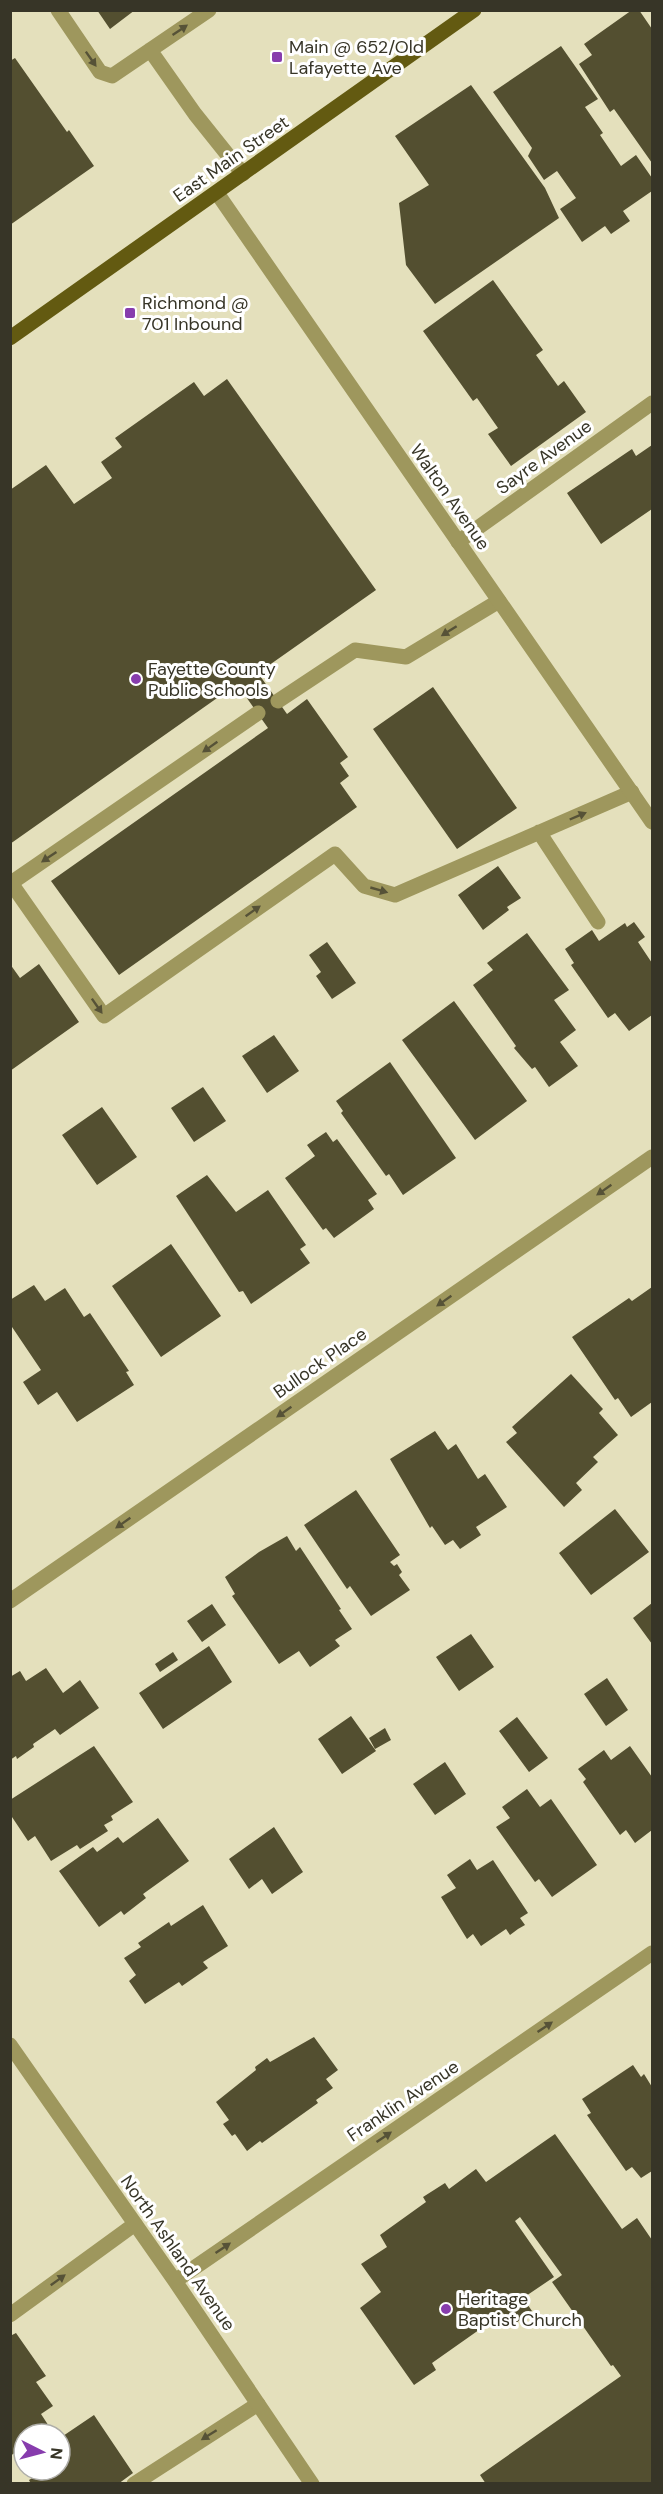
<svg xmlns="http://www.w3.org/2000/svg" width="663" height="2494" font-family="'DM Sans',sans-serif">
<rect width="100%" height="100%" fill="#e4e0bc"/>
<path fill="#534f30" d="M97,10H135L110,29Z
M632,10H639L652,29V163L614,109L610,112L579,64L592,55L584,44Z
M561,46L598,99L585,107L603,133L600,135L621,166L636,155L652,178V191L623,211L630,221L611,234L605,226L582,242L560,209L576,198L557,171L544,180L528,156L532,148L493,92Z
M15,58L67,132L69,130L94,166L10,225V61Z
M471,85L545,188L559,218L435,304L406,265L399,203L429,185L395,136Z
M493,280L543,350L536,355L558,386L564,381L586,412L511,466L488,434L498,428L477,398L473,401L423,331Z
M227,379L376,590L258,673L287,714L307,699L348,757L340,763L349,776L340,783L357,807L119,975L51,881L268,728L237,684L10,844V490L46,465L74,504L112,478L101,462L122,447L115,438L194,382L204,396Z
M652,445V509L601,544L567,493L632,449L636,456Z
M433,687L517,808L457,849L373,729Z
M498,866L521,898L507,907L509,910L483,930L458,895Z
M634,922L645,937L638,942L652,963V1015L629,1031L615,1013L608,1018L571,965L574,963L565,949L592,930L599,941L625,923L627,927Z
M527,933L569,990L554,1000L576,1030L560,1042L578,1066L549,1087L535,1067L532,1069L514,1048L516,1046L473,985L493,970L487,963Z
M327,942L356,983L332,999L316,976L321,972L309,955Z
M10,964L20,978L39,964L79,1022L10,1071Z
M454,1001L527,1101L475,1140L402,1040Z
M274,1035L299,1071L267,1093L242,1056Z
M390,1062L456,1158L403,1195L389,1174L386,1176L341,1113L343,1111L336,1101Z
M203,1087L226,1121L194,1142L171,1108Z
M102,1107L137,1157L97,1185L62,1135Z
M326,1132L333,1142L337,1139L377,1194L368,1200L374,1209L334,1238L326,1228L323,1230L285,1178L315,1156L307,1145Z
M207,1175L236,1212L268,1190L306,1245L300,1249L310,1263L251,1304L243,1291L239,1292L176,1196Z
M171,1244L221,1316L161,1357L112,1286Z
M34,1285L45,1301L65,1288L84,1317L90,1313L129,1371L126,1372L134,1385L77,1422L57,1392L38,1405L23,1382L41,1370L10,1324V1300Z
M652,1287V1402L631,1417L618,1398L615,1400L572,1337L629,1298L632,1301Z
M571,1374L603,1409L599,1413L618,1435L593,1457L598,1462L576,1483L582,1490L564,1507L506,1442L517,1433L512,1427Z
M435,1431L448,1450L456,1444L478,1479L485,1474L507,1507L476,1527L481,1535L460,1549L453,1540L445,1545L432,1526L430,1528L390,1459Z
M356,1490L400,1555L390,1562L394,1566L397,1564L402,1572L399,1575L410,1590L371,1616L350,1586L347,1589L304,1525Z
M615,1509L649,1552L591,1595L559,1553Z
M287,1536L296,1551L300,1547L341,1609L339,1610L352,1629L335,1640L340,1646L310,1667L299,1651L279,1664L232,1596L235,1594L225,1577L259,1552Z
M652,1603V1644L633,1618Z
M212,1604L226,1625L202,1642L187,1621Z
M471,1634L494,1667L459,1691L436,1657Z
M209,1646L232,1682L163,1729L139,1693Z
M173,1652L178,1660L160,1672L155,1664Z
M46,1668L63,1693L80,1680L99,1708L60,1735L55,1729L33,1744L34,1747L17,1759L16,1756L10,1760V1677L20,1671L26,1681Z
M607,1678L628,1710L606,1726L584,1694Z
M351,1716L376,1751L342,1774L318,1739Z
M517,1717L548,1758L529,1772L499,1731Z
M385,1728L391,1740L375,1749L369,1738Z
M94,1746L133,1802L111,1816L113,1820L104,1825L108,1831L80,1849L77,1845L51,1861L35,1836L28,1841L10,1814V1800Z
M630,1746L652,1777V1830L635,1843L626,1830L620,1835L583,1782L586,1779L578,1769L604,1750L611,1760Z
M445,1762L466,1794L435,1815L413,1784Z
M527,1789L540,1807L551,1799L597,1865L552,1897L539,1879L535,1882L496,1827L510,1818L502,1807Z
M158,1818L189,1861L143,1894L146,1898L124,1915L121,1911L99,1927L59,1871L93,1847L97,1852L118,1837L123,1843Z
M274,1827L303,1872L272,1894L262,1879L249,1889L229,1859Z
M470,1859L477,1870L493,1860L528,1913L520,1918L525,1925L518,1929L510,1935L506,1929L481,1946L473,1934L467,1939L441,1897L456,1888L447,1875Z
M203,1905L228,1946L203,1962L208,1968L182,1986L179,1982L145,2004L129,1981L136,1975L124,1958L141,1947L138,1943L169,1922L171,1926Z
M314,2037L338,2070L326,2079L333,2088L316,2100L318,2103L262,2143L260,2141L247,2151L235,2134L232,2136L223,2124L229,2120L216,2102L256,2070L255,2067L267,2058L270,2062Z
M633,2065L641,2077L644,2074L652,2087V2171L641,2178L632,2167L626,2171L587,2115L591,2113L582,2099Z
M555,2134L622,2229L637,2218L652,2240V2484H486L480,2475L621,2376L613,2365L611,2366L552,2282L562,2275L520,2217L515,2221L554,2277L523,2298L532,2311L512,2326L503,2313L432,2363L436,2370L414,2385L360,2308L381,2292L361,2264L387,2247L380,2235L426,2202L423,2197L445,2183L449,2189L476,2169L486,2182Z
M16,2333L46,2376L36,2382L53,2406L41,2414L54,2434H30L28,2432L21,2437L24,2447L10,2456V2336Z
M94,2415L133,2473L118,2484H31L29,2480L34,2477L29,2470H60V2438Z"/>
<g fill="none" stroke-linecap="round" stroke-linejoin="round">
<path stroke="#9e975d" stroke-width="15" d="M58,10L100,72L112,76L209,10
M150,50L195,114L243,174
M278,701L355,650L406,657L499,601
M258,713L11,883L104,1016L335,854L364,886L395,895L632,792
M539,832L598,922
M10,2315L135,2224
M134,2484L258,2404"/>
<path stroke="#9e975d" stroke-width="15" d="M458,542L652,403
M10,1601L652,1157
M10,2045L175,2281L312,2484
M175,2281L652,1953"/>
<path stroke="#9e975d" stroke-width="15" d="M217,193L652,822"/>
<path stroke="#635a11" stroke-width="15" d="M10,338L474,10"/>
</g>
<defs><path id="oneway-solid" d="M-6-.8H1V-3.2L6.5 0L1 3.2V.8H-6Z" transform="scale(1.5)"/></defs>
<g fill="#565237">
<use href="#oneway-solid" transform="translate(180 30) rotate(-34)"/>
<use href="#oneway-solid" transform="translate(91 59) rotate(55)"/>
<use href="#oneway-solid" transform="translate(449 631) rotate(148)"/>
<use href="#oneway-solid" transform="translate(210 747) rotate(145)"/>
<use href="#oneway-solid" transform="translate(578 816) rotate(-23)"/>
<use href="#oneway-solid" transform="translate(49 857) rotate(146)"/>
<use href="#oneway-solid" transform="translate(379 890) rotate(16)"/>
<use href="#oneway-solid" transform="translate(253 911) rotate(-35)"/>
<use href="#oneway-solid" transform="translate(97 1006) rotate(55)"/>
<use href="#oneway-solid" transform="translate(604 1190) rotate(145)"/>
<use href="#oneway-solid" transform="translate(444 1301) rotate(145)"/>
<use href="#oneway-solid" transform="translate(284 1412) rotate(145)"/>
<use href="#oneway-solid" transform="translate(123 1523) rotate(145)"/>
<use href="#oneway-solid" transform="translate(545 2027) rotate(-34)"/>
<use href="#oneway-solid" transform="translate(384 2137) rotate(-34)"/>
<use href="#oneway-solid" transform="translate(223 2248) rotate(-34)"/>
<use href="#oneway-solid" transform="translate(58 2280) rotate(-36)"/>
<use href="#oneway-solid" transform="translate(209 2435) rotate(148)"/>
</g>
<g fill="#873cad" stroke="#fff" stroke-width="2">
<rect x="271" y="51" width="12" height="12" rx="3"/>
<rect x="124" y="307" width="12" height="12" rx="3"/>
<circle cx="136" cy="679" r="6"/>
<circle cx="446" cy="2309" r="6"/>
</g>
<g text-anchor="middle" stroke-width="6" stroke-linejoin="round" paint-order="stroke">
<g font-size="18" fill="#373527" stroke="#fff" text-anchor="start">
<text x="289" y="53">Main @ 652/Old<tspan x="289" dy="21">Lafayette Ave</tspan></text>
<text x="142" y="309">Richmond @<tspan x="142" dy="21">701 Inbound</tspan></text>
<text x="148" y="675">Fayette County<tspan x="148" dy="21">Public Schools</tspan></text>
<text x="458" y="2305">Heritage<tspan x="458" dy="21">Baptist Church</tspan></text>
</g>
<g font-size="18" fill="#373527" stroke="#fff">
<text transform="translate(231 159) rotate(-35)" y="6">East Main Street</text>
<text transform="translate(544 457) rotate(-36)" y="6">Sayre Avenue</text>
<text transform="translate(450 497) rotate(55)" y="6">Walton Avenue</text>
<text transform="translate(320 1363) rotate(-35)" y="6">Bullock Place</text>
<text transform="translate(403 2101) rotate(-34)" y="6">Franklin Avenue</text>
<text transform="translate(178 2253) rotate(55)" y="6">North Ashland Avenue</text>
</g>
</g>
<rect width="663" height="2494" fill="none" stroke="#373527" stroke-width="24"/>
<g transform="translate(42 2452) rotate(96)"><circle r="28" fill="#ffffff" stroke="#afaea9" stroke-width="1.5"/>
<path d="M0-4.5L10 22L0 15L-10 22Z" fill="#873cad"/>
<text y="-9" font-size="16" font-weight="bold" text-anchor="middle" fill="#373527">N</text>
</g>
</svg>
